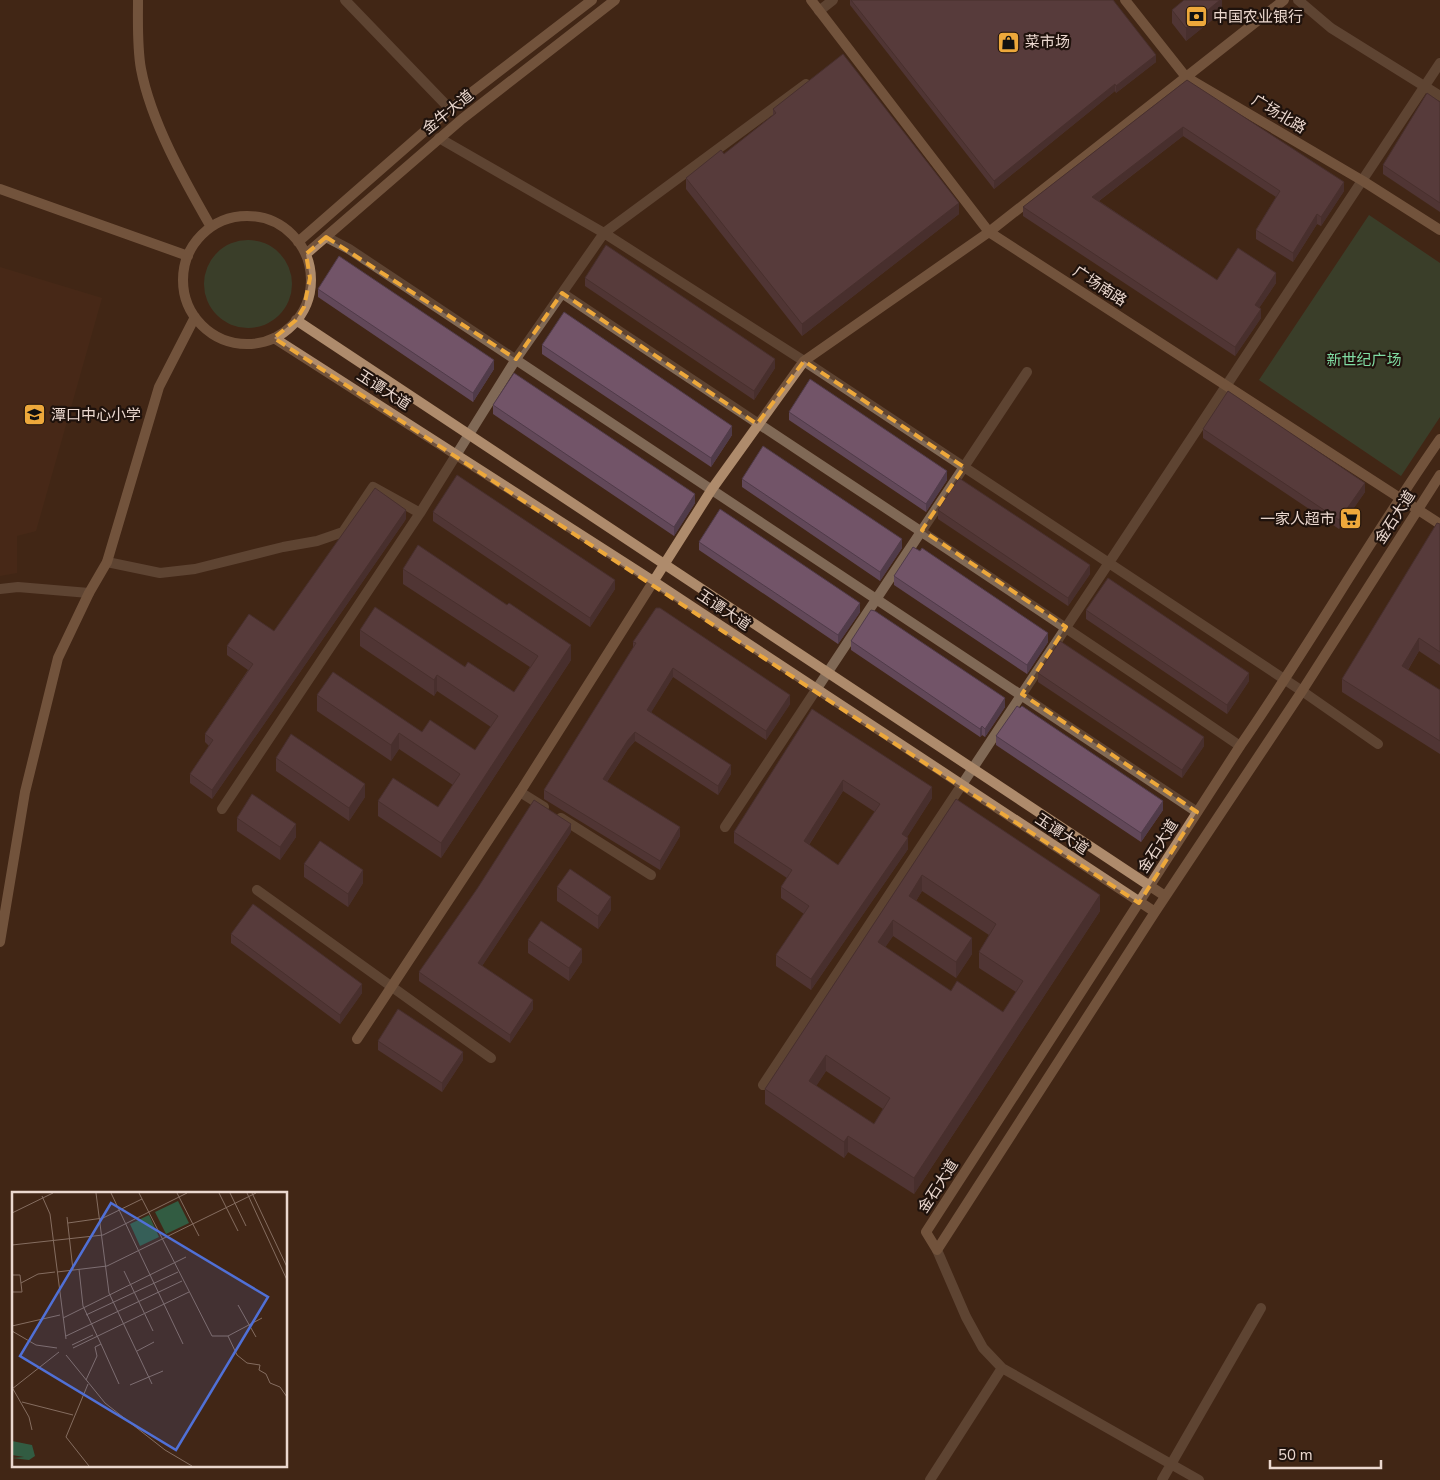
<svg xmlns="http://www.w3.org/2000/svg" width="1440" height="1480" font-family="'Nunito Sans','Noto Sans SC',sans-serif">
<rect width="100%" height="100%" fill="#412616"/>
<path fill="#4e2c19" d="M0,267L102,298L36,531L17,536V573L0,576Z"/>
<path fill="#325c42" d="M1369,215L1440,263V417L1401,476L1259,380Z
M204 284a44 44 0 1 1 88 0a44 44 0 1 1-88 0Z"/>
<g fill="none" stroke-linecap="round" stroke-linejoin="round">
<path stroke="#806956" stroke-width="10" d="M345,0L450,109
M1298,0L1331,28L1440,96
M819,11L833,0
M439,138L604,233L804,361L1302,691L1378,744
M326,237L349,249L1197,812
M562,293C787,444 1016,592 1240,746
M107,562L160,573L195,569L283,547L317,541L343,532L373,487L420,513L516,359L604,233L806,84
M0,589L18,587L89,593
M520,792L544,807
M222,809L420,513
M561,818L651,875
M725,827L1027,372
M257,890L491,1058
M763,1085L1440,63
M937,1250L966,1317L983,1348L1002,1368L1199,1480
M930,1480L1002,1368
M1162,1480L1261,1308"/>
<path stroke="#ae8b6c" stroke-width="10" d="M138,0C138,22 137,47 141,69C151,122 184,180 211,227
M811,0L989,232L1440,524
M1125,0L1186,77L1363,181L1440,230
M0,189L188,256
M183 280a64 64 0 1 1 128 0a64 64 0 1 1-128 0Z
M298,242L450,109L592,0
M306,254L462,119L615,0
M296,320L1165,896
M274,338L653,581L1155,912
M1440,439C1370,539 1310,645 1240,746L926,1232L937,1250L1155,912L1302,691L1440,475
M0,942L25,792L58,658L89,593L107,562L159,387L195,317
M357,1039L520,792L712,489L804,361L989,232L1284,0"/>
</g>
<path fill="#624859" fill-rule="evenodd" d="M850,0H1113L1156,62L1116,93L1115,91L994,189L850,5Z
M1222,0V12L1186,41L1172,23V10Z
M1187,80L1344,191L1321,226L1317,224L1293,262L1256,239V230L1276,197L1183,136L1099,201L1217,280L1276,283L1259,308L1261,318L1235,356L1023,216V207Z
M1440,102V212L1383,174V165Z
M773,109L959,214L802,336L686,189V178L724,154L773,115Z
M585,278L775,368L754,400L585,286Z
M318,289L494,369L473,402L318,297Z
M542,345L732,435L711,467L542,354Z
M493,405L695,503L674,536L493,414Z
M789,412L947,480L926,512L789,420Z
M1203,429L1365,492L1339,529L1203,438Z
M742,479L902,548L880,581L742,487Z
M938,510L1090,574L1068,606L938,519Z
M433,512L615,589L590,627L433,521Z
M406,519L212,799L190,783V774L209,746L205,742V734L248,670L227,655V646L274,631Z
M1440,524V665L1419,651L1408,670L1440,690V754L1342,692V679Z
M699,542L860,612L838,644L699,550Z
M403,569L571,660L441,858L378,816V801L438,807L453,785L399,749L391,761L317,711V695L475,750L491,727L437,691L434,696L360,646V630L465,667L514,692L530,667L403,584Z
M894,576L1048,642L1027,674L894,585Z
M1086,610L1249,681L1227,714L1086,619Z
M851,641L1005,707L985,737L982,735L980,737L851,650Z
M633,642L790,704L766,740L673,677L651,712L731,774L718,795L635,741L628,749L607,782L680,836L660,870L544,799V790L633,648Z
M1038,673L1204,746L1182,778L1038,682Z
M812,709L932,798L907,837L908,849L811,990L776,966V955L804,914L781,898V887L787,878L734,843V832ZM843,791L875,812L838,865L809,845Z
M996,736L1163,810L1141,842L996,745Z
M276,758L365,797L349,821L276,771Z
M956,799L1100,911L914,1194L848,1152L844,1158L765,1104V1089ZM922,891L989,935L979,952V968L1016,992L1003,1012L951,991L885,947L893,936L956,978L972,954L916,901ZM826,1071L883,1109L874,1124L816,1086Z
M237,818L296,837L280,860L237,831Z
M571,832L482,966L533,1009L510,1043L419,981V972Z
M304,864L363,883L348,907L304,877Z
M557,887L611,910L598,929L557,901Z
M231,934L362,993L340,1024L231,943Z
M528,940L582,962L569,981L528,953Z
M378,1041L463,1060L442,1092L378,1050Z"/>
<path fill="#503b49" d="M1220,0H1222V12L1186,41V28Z
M1156,55V62L1116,93V86Z
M1115,84V91L994,189V181Z
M1183,127V136L1092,206V197Z
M1344,182V191L1321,226V217Z
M959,203V214L802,336V324Z
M1317,214V224L1293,262V253Z
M1276,273V283L1255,314V305Z
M1261,309V318L1235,356V347Z
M775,359V368L754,400V391Z
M494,360V369L473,402V393Z
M732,426V435L711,467V458Z
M947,471V480L926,512V504Z
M1365,483V492L1339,529V520Z
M695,494V503L674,536V527Z
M406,510V519L212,799V790Z
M902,539V548L880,581V572Z
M1090,565V574L1068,606V598Z
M615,580V589L590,627V618Z
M860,603V612L838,644V635Z
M1048,633V642L1027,674V665Z
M1419,638V651L1402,679V666Z
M571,645V660L441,858V843Z
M673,668V677L647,719V710Z
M1249,673V681L1227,714V705Z
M437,675V691L434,696V680Z
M790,695V704L766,740V731Z
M1005,698V707L985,737V729Z
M982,726V735L980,737V729Z
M635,732V741L628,749L603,788V779L628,740Z
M399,733V749L391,761V745Z
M1204,737V746L1182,778V770Z
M731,765V774L718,795V786Z
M843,780V791L804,852V841Z
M365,784V797L349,821V808Z
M932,787V798L902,845V834Z
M1163,801V810L1141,842V833Z
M296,824V837L280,860V847Z
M571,824V832L478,972V963Z
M680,827V836L660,870V861Z
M908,838V849L811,990V979Z
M363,870V883L348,907V894Z
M922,875V891L909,912V896Z
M1100,895V911L914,1194V1178Z
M611,897V910L598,929V916Z
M893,920V936L878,958V942Z
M972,938V954L956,978V962Z
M582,949V962L569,981V968Z
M362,984V993L340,1024V1015Z
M533,1000V1009L510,1043V1035Z
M463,1052V1060L442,1092V1083Z
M826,1055V1071L809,1097V1081Z
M848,1136V1152L844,1158V1142Z"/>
<path fill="#725468" stroke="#503b49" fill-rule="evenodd" d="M851,0H1113L1156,55L1116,86L1115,84L994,181Z
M1184,0H1220L1186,28L1172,10Z
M843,54L959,203L802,324L686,178L721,150L724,154L776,113L773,109Z
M1187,80L1344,182L1321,217L1317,214L1293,253L1256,230L1280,191L1183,127L1092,197L1217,280L1238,248L1276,273L1255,305L1261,309L1235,347L1023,207Z
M1427,93L1440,102V203L1383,165Z
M606,245L775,359L754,391L585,278Z
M339,256L494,360L473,393L318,289Z
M564,312L732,426L711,458L542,345Z
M514,373L695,494L674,527L493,405Z
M810,379L947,471L926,504L789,412Z
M1228,391L1365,483L1339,520L1203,429Z
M763,446L902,539L880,572L742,479Z
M457,475L615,580L590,618L433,512Z
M959,478L1090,565L1068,598L938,510Z
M375,488L406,510L212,790L190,774L213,740L205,734L253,664L227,646L249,614L274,631Z
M720,509L860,603L838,635L699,542Z
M1437,523L1440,524V652L1419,638L1402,666L1440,690V741L1342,679Z
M418,545L507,605L509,603L571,645L441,843L378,801L393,778L438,807L460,774L399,733L391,745L317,695L333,672L422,732L430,720L475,750L498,716L437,675L434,680L360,630L375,607L465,667L468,662L514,692L538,656L403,569Z
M913,547L920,551L922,548L1048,633L1027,665L894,576Z
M1108,578L1249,673L1227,705L1086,610Z
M656,608H660L790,695L766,731L673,668L647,710L731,765L718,786L635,732L628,740L603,779L680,827L660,861L544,790L636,643L633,642Z
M871,610L875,611L1005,698L985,729L982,726L980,729L851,641Z
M1060,641L1204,737L1182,770L1038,673Z
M1017,706L1020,708L1022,706L1163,801L1141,833L996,736Z
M812,709L932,787L902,834L908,838L811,979L776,955L809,906L781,887L792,870L734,832ZM843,780L880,804L838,865L804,841Z
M291,734L365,784L349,808L276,758Z
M252,794L296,824L280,847L237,818Z
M956,799L1100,895L914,1178L848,1136L844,1142L765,1089ZM922,875L996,924L979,952L1023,981L1003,1012L957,981L951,991L878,942L893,920L956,962L972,938L909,896ZM826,1055L890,1098L874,1124L809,1081Z
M534,800L571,824L478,963L533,1000L510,1035L419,972L477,889Z
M320,841L363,870L348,894L304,864Z
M570,869L611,897L598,916L557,887Z
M253,904L362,984L340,1015L231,934Z
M541,921L582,949L569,968L528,940Z
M398,1009L463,1052L442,1083L378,1041Z"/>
<path d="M0 0H1440V1480H0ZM326,237L516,359L562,293L757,424L804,361L964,467L922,530L1066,627L1022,694L1197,812L1139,903L274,338L296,320L304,307L310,278L306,254Z" fill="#412616" fill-opacity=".55" fill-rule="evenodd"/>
<path fill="none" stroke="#eda83b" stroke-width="4" stroke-dasharray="10 6" stroke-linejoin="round" d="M326,237L516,359L562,293L757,424L804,361L964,467L922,530L1066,627L1022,694L1197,812L1139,903L274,338L296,320L304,307L310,278L306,254Z"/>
<defs>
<symbol id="bank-square" viewBox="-11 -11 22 22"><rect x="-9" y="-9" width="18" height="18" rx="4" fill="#eda83b" stroke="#1f120c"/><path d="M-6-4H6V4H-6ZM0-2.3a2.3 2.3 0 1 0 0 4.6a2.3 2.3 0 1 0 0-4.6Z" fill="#111"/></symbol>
<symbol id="shop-square" viewBox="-11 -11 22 22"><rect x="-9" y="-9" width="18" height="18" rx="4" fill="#eda83b" stroke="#1f120c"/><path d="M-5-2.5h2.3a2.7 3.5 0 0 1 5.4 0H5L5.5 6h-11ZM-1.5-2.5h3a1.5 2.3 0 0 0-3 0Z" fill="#111"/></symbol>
<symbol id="school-square" viewBox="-11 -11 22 22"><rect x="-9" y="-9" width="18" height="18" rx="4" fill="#eda83b" stroke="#1f120c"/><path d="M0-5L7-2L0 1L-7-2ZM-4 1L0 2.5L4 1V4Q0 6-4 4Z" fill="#111"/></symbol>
<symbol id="supermarket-square" viewBox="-11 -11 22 22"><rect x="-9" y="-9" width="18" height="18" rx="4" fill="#eda83b" stroke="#1f120c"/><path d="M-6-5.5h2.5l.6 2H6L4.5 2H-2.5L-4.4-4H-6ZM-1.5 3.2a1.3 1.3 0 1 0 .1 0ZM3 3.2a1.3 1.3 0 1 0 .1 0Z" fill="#111"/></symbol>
</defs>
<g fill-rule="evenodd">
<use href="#bank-square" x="1184" y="4" width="25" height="25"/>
<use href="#shop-square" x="996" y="30" width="25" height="25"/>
<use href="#school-square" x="22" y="402" width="25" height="25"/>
<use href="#supermarket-square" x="1338" y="506" width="25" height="25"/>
</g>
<g text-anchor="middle" stroke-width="4.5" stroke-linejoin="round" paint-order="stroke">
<g font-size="15" fill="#ebd8cf" stroke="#1f120c" text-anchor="start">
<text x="1213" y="22">中国农业银行</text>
<text x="1025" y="47">菜市场</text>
<text x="51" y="420">潭口中心小学</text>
<text x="1335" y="524" text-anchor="end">一家人超市</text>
</g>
<g font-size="15" fill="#ebd8cf" stroke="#1f120c">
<text transform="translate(448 112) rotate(-39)" y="5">金牛大道</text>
<text transform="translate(1279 114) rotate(31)" y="5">广场北路</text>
<text transform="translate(1100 286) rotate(33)" y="5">广场南路</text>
<text transform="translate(384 390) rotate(33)" y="5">玉谭大道</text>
<text transform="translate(1395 517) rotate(-57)" y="5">金石大道</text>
<text transform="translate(724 610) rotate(34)" y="5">玉谭大道</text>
<text transform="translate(1062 834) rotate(34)" y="5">玉谭大道</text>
<text transform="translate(1158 846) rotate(-57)" y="5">金石大道</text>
<text transform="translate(938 1186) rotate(-57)" y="5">金石大道</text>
</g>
<g font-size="15" fill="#80dca3" stroke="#1f120c">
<text x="1364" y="365">新世纪广场</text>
</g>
</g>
<g transform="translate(12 1192)">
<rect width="275" height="275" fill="#412616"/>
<path d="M166,9L177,31L154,42L143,20ZM137,23L147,45L128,54L118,32ZM0,249L20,253L23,264L17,268L0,266L12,265L0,263Z" fill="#325c42"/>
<path fill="none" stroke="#856d60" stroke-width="1" d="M84,1L97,101L140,192M99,1L171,152M127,1L200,144M165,1L187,44M207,1L226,39M218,1L234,34M235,1L275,88M240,1L275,75M30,4L38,22L54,147M0,21L41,1M55,25L61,78M56,31L91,26L130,7M0,53L91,43L175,1M67,77L71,114L89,152L83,155L85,164L74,188M112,79L141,139M45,80L95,74L244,1M0,83H8L10,100H0M9,91L26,82L43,80M226,113L244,145M74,123L166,80M51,126L174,65M0,134L48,123M0,139L24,153L45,156M54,144L170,89M200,144H216L250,126M216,144L225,163L235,171L248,173L247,178L254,182L258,191L268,195L275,205M89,152L107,192M60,153L81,143M61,156L177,100M125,159L142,150M54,163L93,211L153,258L180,274M76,192L54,245L77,274M118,193L151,179M0,197L47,160M1,197L17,225L20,238M10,210L61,223"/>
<path fill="#5070d6" fill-opacity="0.15" stroke="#5070d6" stroke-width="2.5" d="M99,11L256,105L164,258L8,164Z"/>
<rect width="275" height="275" fill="none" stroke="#ebd8cf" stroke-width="2.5"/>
</g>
<path d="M1270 1460v8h111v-8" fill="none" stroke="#ebd8cf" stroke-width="2.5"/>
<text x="1278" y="1460" font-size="15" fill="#ebd8cf" stroke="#1f120c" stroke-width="4" paint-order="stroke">50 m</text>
</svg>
